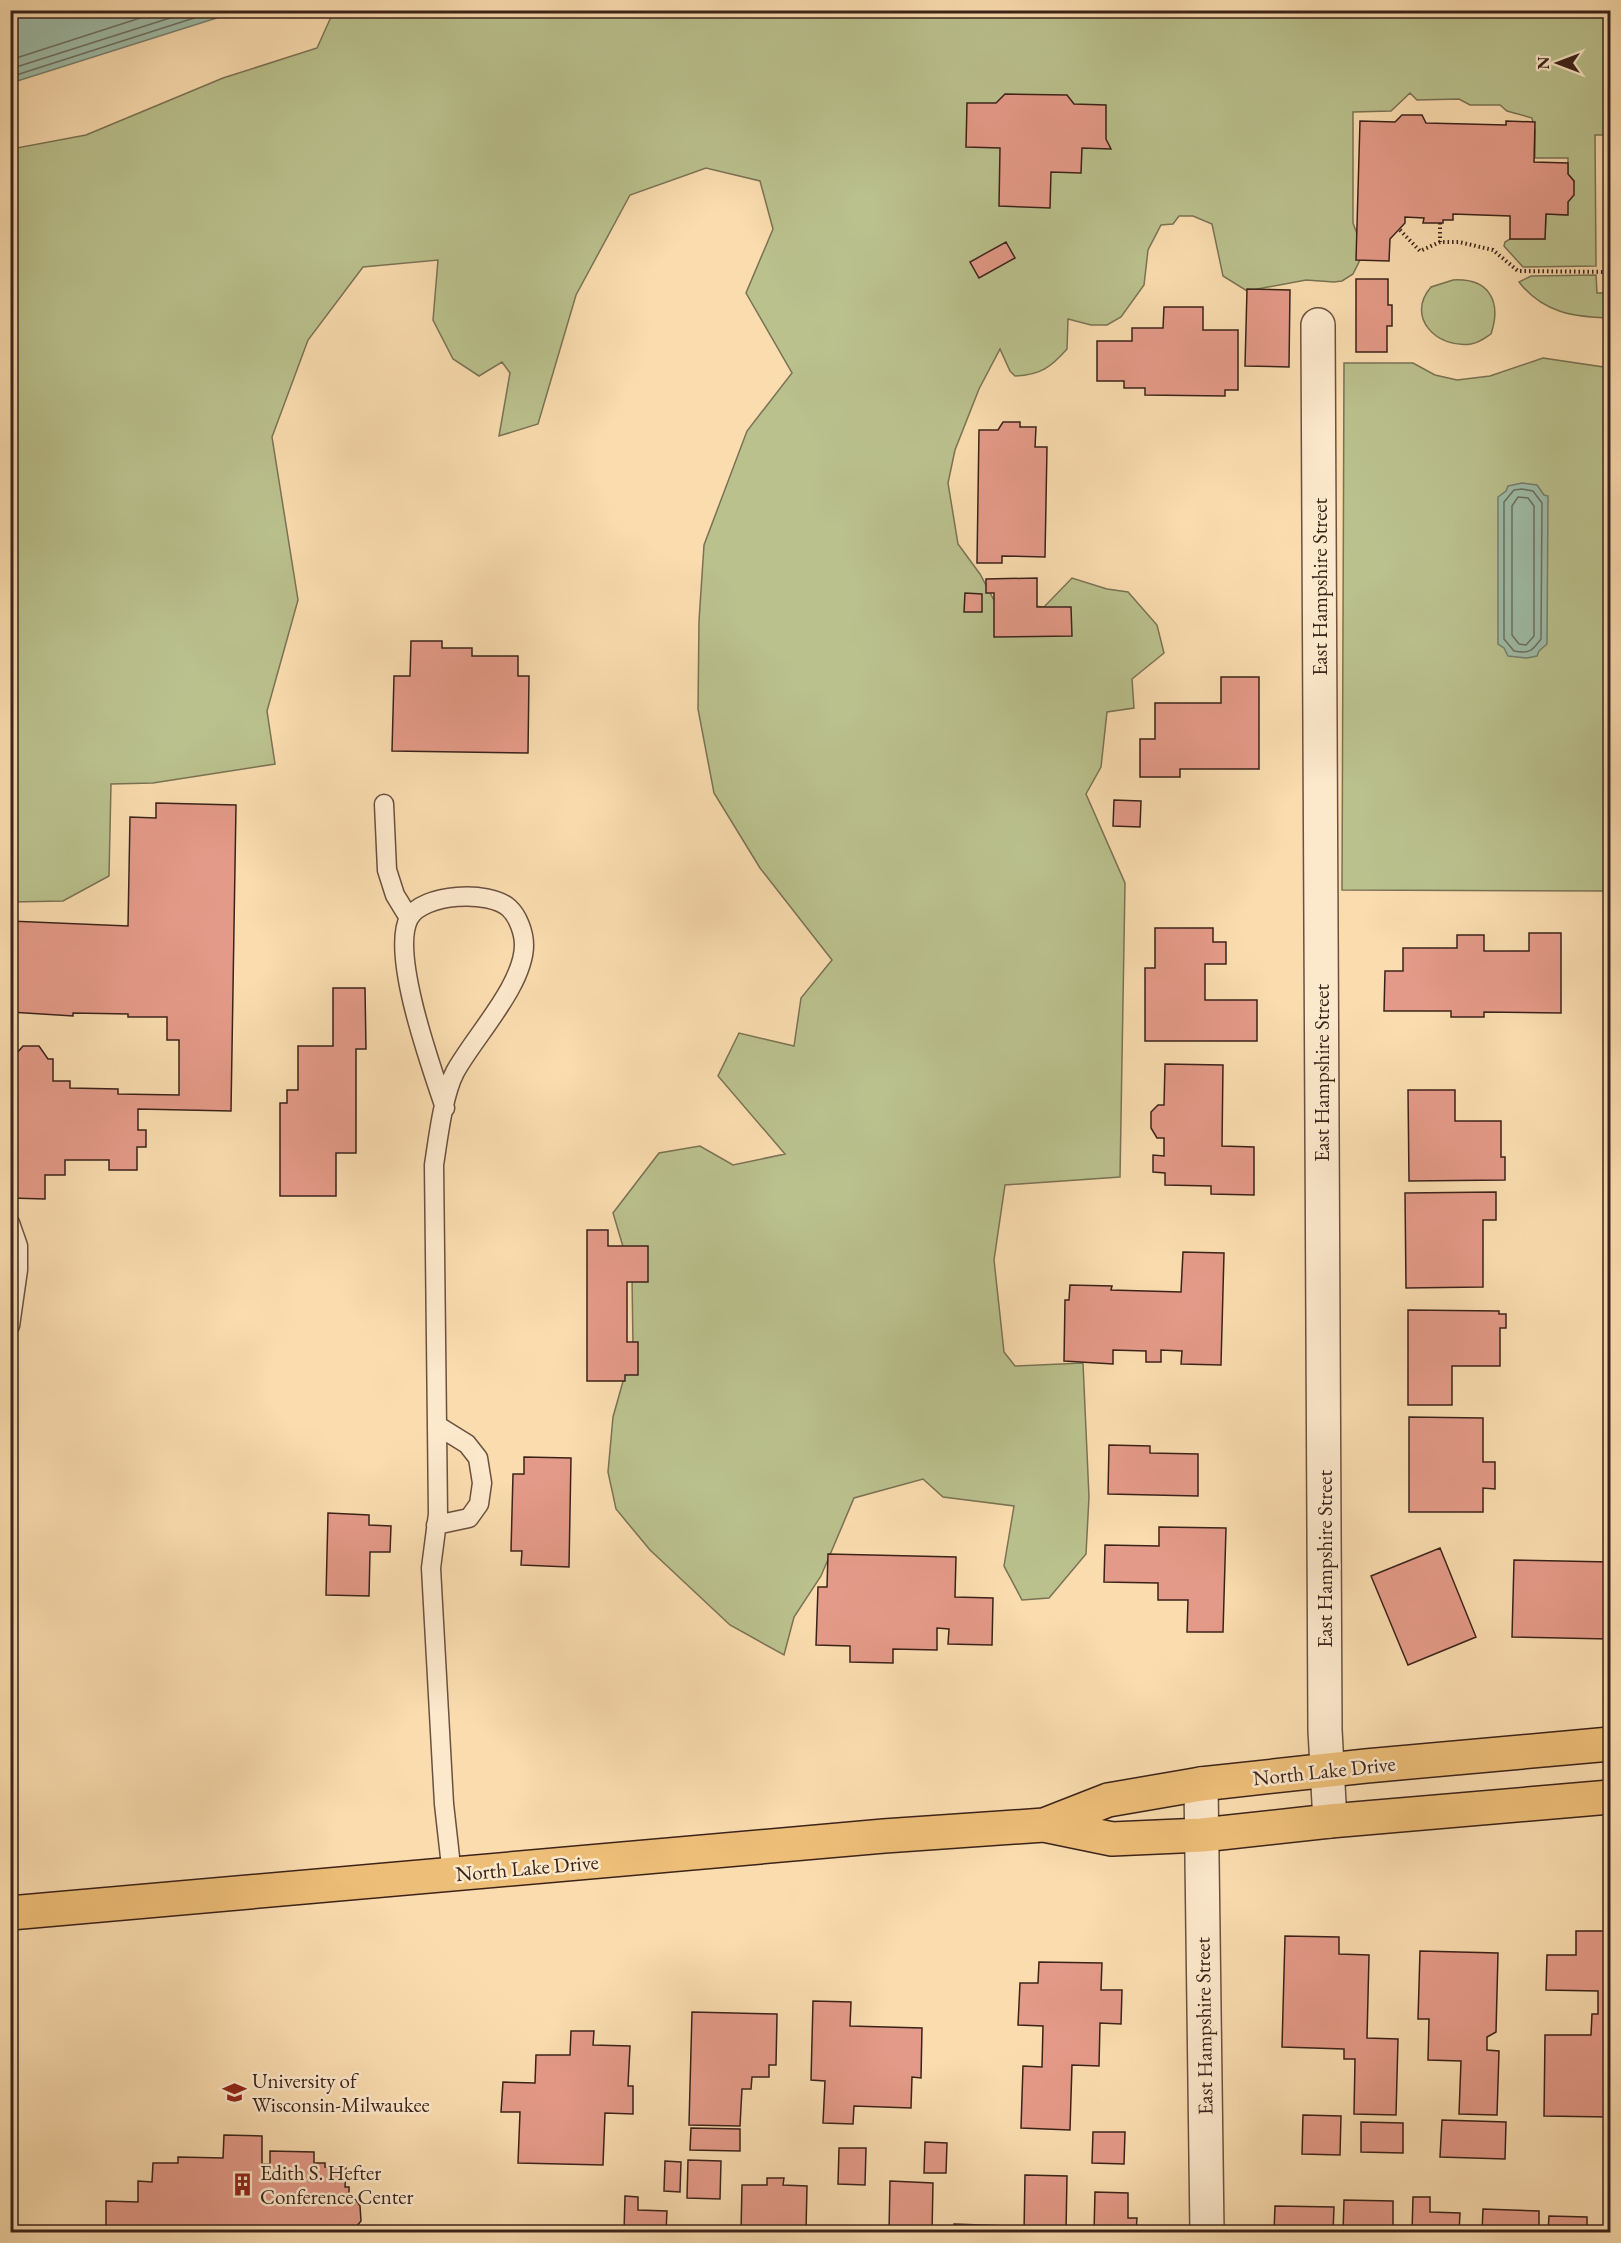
<svg xmlns="http://www.w3.org/2000/svg" width="1621" height="2243" font-family="'EB Garamond',serif">
<rect width="100%" height="100%" fill="#fadcaf"/>
<filter id="stains"><feTurbulence type="fractalNoise" baseFrequency=".00333" numOctaves="4"/><feColorMatrix values="0 0 0 0 .2 0 0 0 0 .09 0 0 0 0 .02 0 0 0 .5 -.17"/></filter>
<radialGradient id="worn" r=".72"><stop offset=".6" stop-color="#630" stop-opacity="0"/><stop offset="1" stop-color="#630" stop-opacity=".3"/></radialGradient>
<path fill="#bac18d" stroke="#7a7254" stroke-width="1.5" d="M351,11H1610V135H1595L1596,266L1523,267L1504,246L1505,242L1510,239H1545L1546,214L1567,215L1568,202L1574,181L1568,174V158H1535V131L1532,118L1507,111L1500,105H1470L1459,99L1417,100L1410,93L1391,111L1353,112V223L1364,252L1353,274L1342,281L1334,282L1306,280L1247,291L1223,276L1212,224L1193,216H1179L1173,224L1161,225L1148,250L1144,285L1121,317L1107,325H1091L1068,319L1067,349C1051,367 1041,375 1015,376L1010,371L1000,349L979,389L955,450L948,483L958,544L980,574L995,602L1044,607L1072,578L1107,589L1128,592L1157,625L1164,653L1132,679L1134,708L1107,712L1101,767L1086,794L1125,883L1120,1177L1005,1185L994,1260L1004,1352L1015,1366L1083,1363L1089,1497L1086,1554L1049,1598L1022,1600L1004,1566L1014,1506L943,1497L923,1479L854,1498L821,1576L794,1617L784,1655L730,1625L650,1550L616,1509L608,1472L613,1417L633,1346L632,1277L613,1213L659,1153L700,1146L733,1165L785,1154L718,1076L739,1033L794,1046L801,998L832,960L760,868L714,793L698,709L699,621L704,545L747,431L792,373L746,293L773,229L760,181L706,168L630,195L576,295L538,424L499,436L510,373L502,362L479,376L453,359L433,320L438,260L363,267L308,340L272,437L298,600L267,711L275,764L153,783L111,784L109,876L63,901L11,902V149L86,135L223,78L317,48L331,17Z
M1596,275L1597,293H1610V318C1574,317 1543,313 1519,282L1531,276Z
M1453,280C1489,278 1502,301 1491,334C1485,338 1479,343 1471,344C1437,349 1405,317 1431,287Z
M1543,358L1610,368V891L1342,890L1344,363H1413L1435,375L1457,380L1490,376Z"/>
<path fill="#9ebca8" stroke="#767f6f" stroke-width="1.5" d="M11,10H239V11L11,83Z
M1522,483L1537,485L1544,495L1548,496L1547,644L1539,651L1537,656L1527,658L1508,656L1504,648L1498,644V497L1506,491L1508,486Z"/>
<g fill="none" stroke-linecap="round" stroke-linejoin="round">
<path stroke="#6c7061" stroke-width="1.5" d="M10,60L165,10
M10,69L195,10
M10,77L219,10
M1522,489L1533,491L1542,503L1541,639C1532,651 1530,654 1514,651L1504,639V502L1514,490Z
M1518,497L1528,498L1534,506V636L1526,645L1519,644L1512,635V506Z"/>
</g>
<path fill="#e49a88" stroke="#3b231a" stroke-width="1.5" d="M1005,94L1067,95L1074,104L1106,105V139L1111,149L1082,148L1081,173L1051,172L1050,208L999,206L1000,148L966,147L967,103H996Z
M1402,115H1422L1426,123L1506,125V121L1535,122L1534,162L1568,163V174L1574,181V195L1568,202V215L1546,214L1545,239H1510V216L1453,214V220H1443V223H1423L1424,218L1405,217V223L1390,239L1389,261L1356,260L1360,121L1395,122Z
M1006,242L1015,258L979,278L970,262Z
M1356,279H1388V305H1392V326H1387V352H1356Z
M1247,289L1290,290L1289,367L1245,366Z
M1164,307H1203V330H1238V390H1225V396L1145,395V388H1124V381H1097V341H1132V328H1163Z
M1003,422H1020V427H1036L1035,447H1047L1045,557L1002,556V563H977L979,430H998Z
M1037,578V607H1071L1072,636L994,637V593H986V579Z
M965,593L982,594V612H964Z
M411,641H442V648H472V656H518V676H529L528,753L392,751L394,676H410Z
M1221,677H1259V769H1180V777H1140V739H1155V703H1221Z
M1114,800L1141,801L1140,827L1113,826Z
M156,803L236,805L231,1111L138,1109V1130H146V1147H137V1170H109V1160H65V1175H45V1199L10,1198V1061L23,1046H39L48,1059H53V1081H70V1088L118,1089V1094L179,1095V1040H167V1017H128V1014L73,1013V1016L10,1012V921L128,926L130,817L156,818Z
M1155,928H1213V942H1226V964H1205V1000H1257V1041H1145V968H1155Z
M1529,933H1561V1013L1484,1012V1017H1451V1011H1384L1385,971H1403V948H1457V935H1484V951H1529Z
M333,988H365L366,1049H356V1153H336V1196H280V1103H287V1090H298V1046H333Z
M1165,1064L1223,1065L1222,1146L1254,1147V1195L1211,1194V1186L1165,1185V1173L1153,1172V1155L1164,1156V1138H1157L1151,1128V1112L1158,1105H1164Z
M1408,1090H1455V1121H1501V1157H1505V1180L1409,1181Z
M1496,1192V1220H1483V1287L1406,1288L1405,1193Z
M587,1230H608V1246H648V1282H627V1342H638V1375H625V1381H587Z
M1183,1252L1224,1253L1221,1365L1181,1364L1182,1351L1161,1350V1362H1146V1351L1113,1350V1364L1064,1361L1065,1300H1069L1070,1285L1112,1286L1111,1290L1181,1292Z
M1408,1310L1499,1311V1314H1506V1328H1500V1366H1452V1405H1408Z
M1409,1417L1483,1418V1462H1495V1489L1483,1488V1512H1409Z
M1109,1445L1150,1446V1453L1198,1454V1496L1108,1494Z
M524,1457L571,1458L569,1567L521,1565L522,1551H511L513,1474H524Z
M328,1513L369,1515V1525L391,1526L390,1552H370L369,1596L326,1595Z
M1159,1527L1226,1528L1223,1632H1187L1188,1600H1158V1583L1104,1582L1105,1545L1159,1546Z
M1440,1548L1476,1637L1408,1665L1371,1576Z
M828,1554L956,1557L955,1597L993,1598L992,1645L948,1644L949,1629L937,1628V1650L893,1649V1663L850,1662V1646L816,1645L818,1587H827Z
M1514,1560L1610,1562L1609,1639L1512,1637Z
M1605,1916H1610V2117L1544,2116L1545,2035H1591L1592,2014H1598V1991L1546,1990L1547,1955H1576V1931H1605Z
M1285,1936L1339,1937V1954L1369,1955L1367,2038L1398,2039L1396,2115L1354,2114L1355,2059H1344V2049L1282,2047Z
M1420,1951L1498,1953L1496,2032L1487,2037V2050L1499,2051L1497,2115L1459,2114L1461,2061L1428,2060L1429,2019H1418Z
M1039,1962L1102,1963L1101,1990H1122L1121,2024L1100,2023L1099,2066L1072,2065L1070,2130L1021,2128L1023,2066L1042,2067L1043,2026L1018,2025L1020,1983H1038Z
M813,2001L851,2002L850,2026L922,2028L921,2078L912,2077L911,2108L854,2106L853,2124L823,2123L825,2081L811,2080Z
M692,2012L777,2014L776,2065H769V2077H752L751,2089H742L740,2126L689,2125Z
M571,2031H594L593,2045L630,2046L628,2086H633V2114L605,2113L603,2165L518,2163L520,2112H501L503,2082L535,2083L536,2055H570Z
M1303,2115L1341,2116L1340,2155L1302,2154Z
M1442,2120L1506,2122L1505,2159L1440,2157Z
M1361,2122L1403,2123V2153L1361,2152Z
M691,2128L740,2129V2151L690,2150Z
M1093,2132H1125L1124,2164L1092,2163Z
M224,2135L262,2136V2164H270V2151L314,2152V2163H325V2167L346,2168L345,2187H349V2197L356,2200L360,2206L361,2221L355,2228L348,2230V2232H119V2229H106V2201L138,2202V2181L152,2182L153,2163H178V2157L223,2158Z
M925,2142L947,2143L946,2173H924Z
M839,2148H866L865,2185L838,2184Z
M688,2160L721,2161L720,2199L687,2198Z
M665,2161L681,2162L680,2192L664,2191Z
M1025,2175L1067,2176L1066,2232H1024Z
M767,2178H784L783,2185L807,2186L806,2232H741L742,2185H767Z
M890,2181L933,2183L932,2232H889Z
M1095,2192L1128,2193V2218H1137L1136,2232H1094Z
M625,2196L638,2197V2210L667,2211L666,2232H624Z
M1413,2197H1430V2212L1460,2213L1459,2232H1412Z
M1344,2200L1393,2201V2232H1343Z
M1275,2206L1334,2207L1333,2232H1274Z
M1483,2209L1539,2211V2232H1482Z
M1549,2216L1587,2217V2232H1548Z
M954,2224L1009,2226V2232H953Z
M816,2228L859,2229V2232H816Z"/>
<g fill="none" stroke-linecap="round" stroke-linejoin="round">
<defs>
<path id="lane" d="M384,804L387,870L395,895L409,918
M445,1108C432,1069 390,954 409,918C423,893 490,890 509,908C518,916 524,933 524,945C524,985 474,1037 455,1072C443,1095 438,1139 434,1165L438,1514L431,1568L444,1804L452,1875
M10,1223L18,1246V1270L10,1326
M436,1525L469,1518L479,1504L482,1483L478,1458L467,1444L438,1426"/>
<path id="street" d="M1318,325L1325,1730L1330,1821
M1201,1784L1207,2232"/>
<path id="primary" d="M1044,1825L1112,1839L1202,1835L1330,1821L1610,1797
M10,1913L884,1836L1044,1825L1108,1800L1201,1784L1366,1766L1610,1744"/>
</defs>
<use href="#lane" stroke="#6b513f" stroke-width="21"/>
<use href="#street" stroke="#6b513f" stroke-width="36"/>
<use href="#primary" stroke="#3b231a" stroke-width="36"/>
<path stroke="#3b231a" stroke-width="4" stroke-dasharray="1.5 3" stroke-linecap="butt" d="M1440,223V242
M1400,230L1420,251L1440,242H1459L1493,250L1518,271L1610,272"/>
<use href="#lane" stroke="#fce8cb" stroke-width="18"/>
<use href="#street" stroke="#fce8cb" stroke-width="33"/>
<use href="#primary" stroke="#edbe78" stroke-width="33"/>
</g>
<defs>
<symbol id="university-bare" viewBox="-9 -9 18 18"><path d="M0-5L7-2L0 1L-7-2ZM-4 1L0 2.5L4 1V4Q0 6-4 4Z" fill="#8f2418" stroke="#fce8cb" stroke-width="2.5" paint-order="stroke"/></symbol>
<symbol id="building-bare" viewBox="-9 -9 18 18"><path d="M-4-6H4V6H1V3H-1V6H-4ZM-2.5-4.3h1.7v1.8h-1.7ZM.8-4.3h1.7v1.8H.8ZM-2.5-1h1.7V.8h-1.7ZM.8-1h1.7V.8H.8Z" fill="#8f2418" stroke="#fce8cb" stroke-width="2.5" paint-order="stroke"/></symbol>
</defs>
<g fill-rule="evenodd">
<use href="#university-bare" x="218" y="2076" width="33" height="33"/>
<use href="#building-bare" x="226" y="2168" width="33" height="33"/>
</g>
<g text-anchor="middle" stroke-width="5" stroke-linejoin="round" paint-order="stroke">
<g font-size="21" fill="#3b231a" stroke="#fce8cb">
<text transform="translate(1320 587) rotate(-90)" y="7">East Hampshire Street</text>
<text transform="translate(1322 1073) rotate(-90)" y="7">East Hampshire Street</text>
<text transform="translate(1325 1559) rotate(-90)" y="7">East Hampshire Street</text>
<text transform="translate(1324 1771) rotate(-6)" y="7">North Lake Drive</text>
<text transform="translate(527 1868) rotate(-5)" y="7">North Lake Drive</text>
<text transform="translate(1204 2026) rotate(-91)" y="7">East Hampshire Street</text>
</g>
<g font-size="21" fill="#3b231a" stroke="#fce8cb" text-anchor="start">
<text x="252" y="2088">University of<tspan x="252" dy="24">Wisconsin-Milwaukee</tspan></text>
<text x="260" y="2180">Edith S. Hefter<tspan x="260" dy="24">Conference Center</tspan></text>
</g>
</g>
<rect width="1621" height="2243" fill="none" stroke="#fadcaf" stroke-width="36"/>
<rect x="12" y="12" width="1597" height="2219" fill="none" stroke="#3b231a" stroke-width="3"/>
<rect x="18" y="18" width="1585" height="2207" fill="none" stroke="#3b231a" stroke-width="1.5"/>
<g transform="translate(1558 63) rotate(270)" stroke="#fce8cb" stroke-width="4.5" paint-order="stroke">
<path d="M0-4.5L10 22L0 15L-10 22Z" fill="#3b231a"/>
<text y="-9" font-size="16" font-weight="bold" text-anchor="middle" fill="#3b231a">N</text>
</g>
<rect width="100%" height="100%" filter="url(#stains)"/>
<rect width="100%" height="100%" fill="url(#worn)"/>
</svg>
